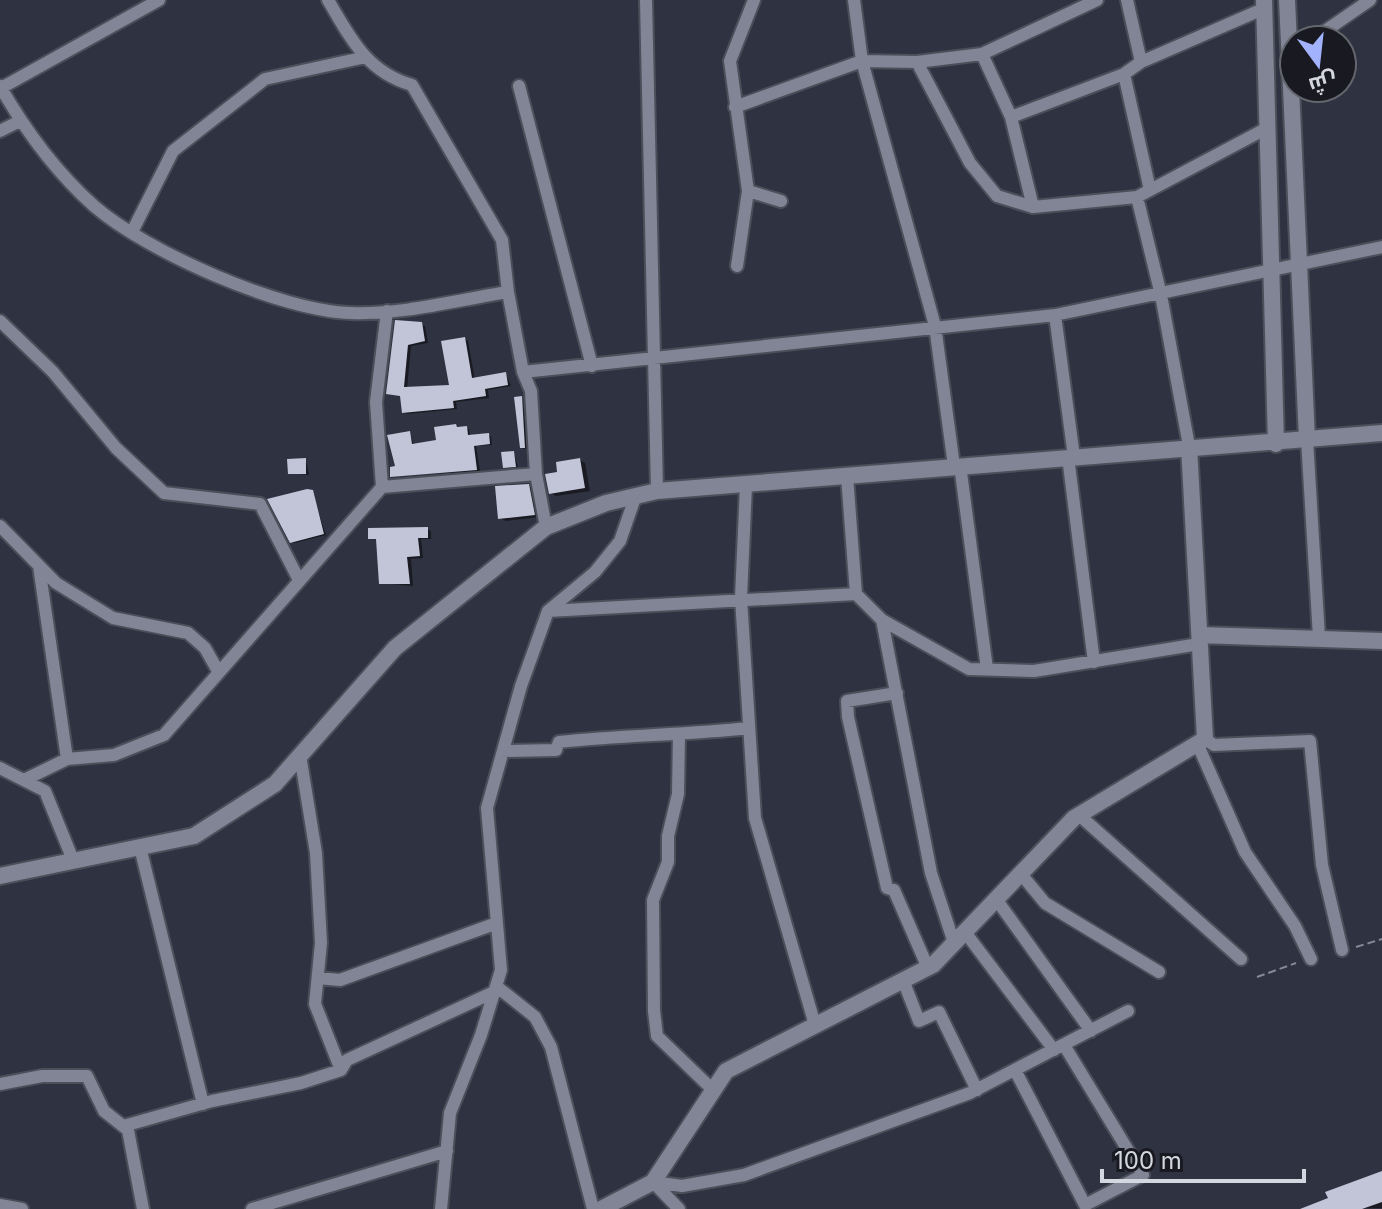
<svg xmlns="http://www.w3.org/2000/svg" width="1382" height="1209" font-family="Inter,Cairo,sans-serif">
<rect width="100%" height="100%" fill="#2f3240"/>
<path fill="#0007" d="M397,322L425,326L428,343L411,346L407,389L451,387L464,339L468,341L475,380L506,374L511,386L488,390L489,398L456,402L457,409L407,414L403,412L402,396L388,393Z
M522,398L528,448L524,449L521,447Z
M456,426L469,429L470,436H491L492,445L476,446L480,471L392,476L410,434L414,445L438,441Z
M514,453L518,467L508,468L504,467Z
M306,460L309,475L290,473Z
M580,460L585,463L590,491L556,496L551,493Z
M528,486L534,489L539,517L506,521L500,518Z
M312,492L326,535L295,543L292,542Z
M427,529L431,531V539H421L423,558L411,559L413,586L381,583L378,540L370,538Z
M1382,1174V1208L1306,1209L1330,1199Z"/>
<path fill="#c1c5d7" d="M395,320L422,322L425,341L408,345L404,387L449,385L441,341L465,337L472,378L506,372L508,385L485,389L486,396L453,401L454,408L402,413L400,396L386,394Z
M522,396L525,448H520L514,397Z
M456,424L457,427L467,426L468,435L489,433L490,444L474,446L477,470L390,477V467L395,466L387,435L410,431L412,444L436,440L434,427Z
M514,451L516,467L503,468L501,452Z
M306,458V474H288L287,459Z
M580,458L585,488L549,494L545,474L557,472L556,462Z
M529,484L535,515L498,519L495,486Z
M307,489L313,490L324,534L290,543L267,499Z
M428,527V538H418L420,556L407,557L410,584H379L376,539H368V528Z
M1382,1171V1202L1362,1209H1300L1328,1198L1325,1192Z"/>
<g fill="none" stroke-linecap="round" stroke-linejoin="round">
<defs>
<path id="minor" d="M328,0C351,39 367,72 412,85L502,240L508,292L523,372L531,391L536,474
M646,0L657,491
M754,0L730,61L748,191L781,201
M854,0L862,61L935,326L954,466
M1127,0L1141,62
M1312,40L1370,0
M982,54L1011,117L1033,207
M917,62L970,163L997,196L1033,207L1137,197L1269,127
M1124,74L1150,190
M0,86C25,130 56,172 94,206C147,252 281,311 351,313C402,315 457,300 508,292
M519,86L592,366
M1,88L159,0
M735,107L862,61L917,62L982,54L1097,0
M1011,117L1124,74L1141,62L1263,9
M0,131L20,121
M1137,197L1161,295L1189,446
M133,230L173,151L265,79L366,57
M737,266L748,191
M1055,315L1074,457
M0,321L53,372L116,448L164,493L260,504L299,580
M523,372L1055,315L1382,247
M1307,439L1319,637
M1068,457L1094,662
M960,465L987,669
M847,476L856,594
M746,485L741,598L755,818L815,1025
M382,487L536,474L546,527
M0,526L56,583L113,618L188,633L205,648L218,671
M39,566L67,759
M548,611L856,594L882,620L969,669L1034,671L1199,644
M882,620L931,873L954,943
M897,693L847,701L848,717L887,888L894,890L928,968
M679,735L678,794L668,836V862L653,900L654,1011L657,1036L714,1091
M1205,739L1214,745L1310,741L1322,865L1342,950
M1197,743L1245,852L1295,926L1311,959
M503,751L556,750L559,742C623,735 685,735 749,728
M0,768L45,791L73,860
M24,780L67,759L114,755L164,735L382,487L376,402L387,311
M1079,815L1241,959
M140,847L203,1104
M1021,874L1045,903L1159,972
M996,899L1091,1031
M965,932L1054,1050
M318,978L340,980L497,923
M903,980L919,1021L939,1012L977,1090
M496,986L535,1017L551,1047L593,1209
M341,1070L347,1060L494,992
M1015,1070L1085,1205L1143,1175L1064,1045
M0,1084L42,1076H87L104,1111L128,1130
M653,1182L682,1186L744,1175L970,1093L1128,1011
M653,1182L679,1209
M0,1205L22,1209
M143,1209L127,1125L212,1101L301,1083L341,1070L315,1004L321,943L316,853L300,755
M252,1209L447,1151
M441,1209L450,1113L481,1035L501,970L487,808L521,686L548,611L595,572L620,541L636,495"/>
<path id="tertiary" d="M1264,0L1276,444
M1287,0L1307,439
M1200,635L1382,641
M0,876L194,836L275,784L395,648L546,527L606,503L657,491L1382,433
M601,1209L653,1182L726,1071L933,965L1074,818L1205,739L1189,446"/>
</defs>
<use href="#minor" stroke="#4c4f5a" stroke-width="16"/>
<use href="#tertiary" stroke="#4c4f5a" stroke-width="20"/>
<path stroke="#868994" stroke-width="2" stroke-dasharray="8 4" stroke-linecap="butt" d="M1356,947L1382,939
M1257,977L1296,963"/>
<use href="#minor" stroke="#818595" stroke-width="12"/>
<use href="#tertiary" stroke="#818595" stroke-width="16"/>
</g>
<g transform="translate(1318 64) rotate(165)"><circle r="38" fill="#191a21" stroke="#64666d" stroke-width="2"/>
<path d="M0-6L14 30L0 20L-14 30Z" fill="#a3b2fd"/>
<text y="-12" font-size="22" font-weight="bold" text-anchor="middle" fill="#d5d7e0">ش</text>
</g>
<path d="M1102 1169v12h202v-12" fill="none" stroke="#d5d7e0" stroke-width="4"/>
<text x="1114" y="1169" font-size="24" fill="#d5d7e0" stroke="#191a21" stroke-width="6" paint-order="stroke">100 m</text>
</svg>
